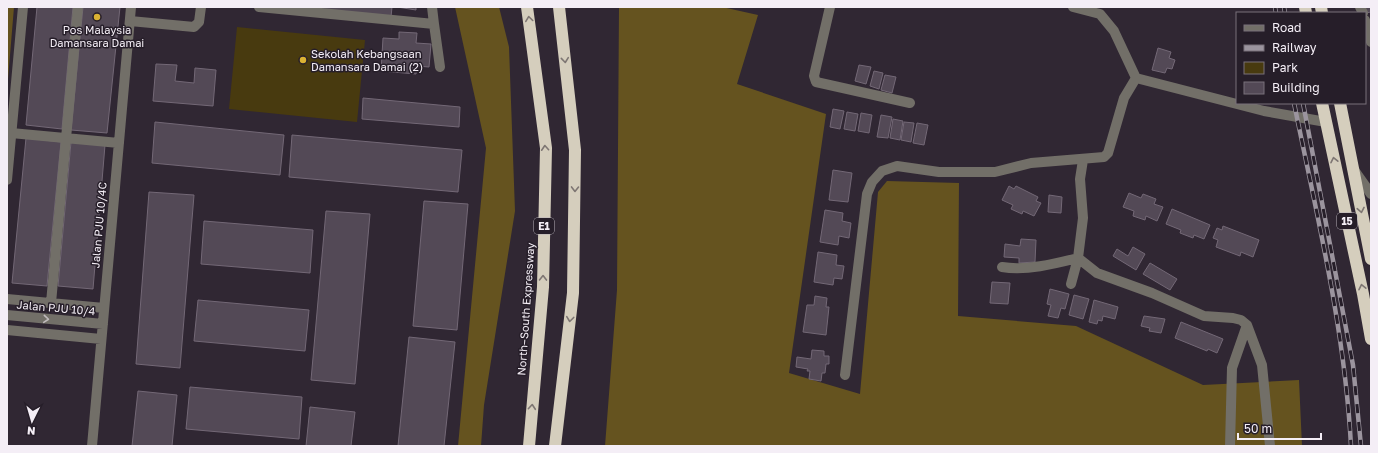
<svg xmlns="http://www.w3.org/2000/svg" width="1378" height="453" font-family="'Golos Text',sans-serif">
<rect width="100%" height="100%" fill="#302733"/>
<path fill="#483a0f" d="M237,27L365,40L357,122L229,109Z"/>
<path fill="#65531f" d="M7,7H14L7,91Z
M455,7H499L509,47L515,211L484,405L481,446H458L486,148Z
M619,7H722L758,15L737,84L826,114L789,373L860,394L878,192L887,181L959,183L958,316L1076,326L1203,385L1299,380L1302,446H605L617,290Z"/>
<path fill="#534956" stroke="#736876" d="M37,7H73L62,129L26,125Z
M83,7H120L107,133L71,130Z
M317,7H392L391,17L317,9Z
M397,7H416V10Z
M1364,7H1371V12L1366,13Z
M399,32L417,33L416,43L431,44L429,67L417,66L416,74L381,71L383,38L399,39Z
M1158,48L1171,52L1169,58L1175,60L1172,69L1167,68L1165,73L1152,70Z
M156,64L177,65L175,81L194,83L195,68L216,70L213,106L153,101Z
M859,65L871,67L866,84L855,81Z
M874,71L883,73L879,89L870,86Z
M885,75L896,77L892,93L881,90Z
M363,98L460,107L459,127L362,119Z
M833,109L844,111L840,129L830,127Z
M847,112L858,114L855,131L844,129Z
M861,113L872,115L869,133L858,131Z
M881,115L892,117L888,138L877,137Z
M893,119L903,121L900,140L890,138Z
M155,122L284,135L280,175L152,163Z
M904,122L914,123L911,142L901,140Z
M917,123L928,125L924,145L913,143Z
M292,135L462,150L458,192L289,177Z
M26,138L61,142L47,286L12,283Z
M71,142L105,145L93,289L58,286Z
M833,170L852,173L848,202L829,200Z
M1009,186L1014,189L1016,186L1038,197L1036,201L1041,203L1034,216L1023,211L1022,214L1011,209L1013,205L1002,200Z
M149,192L194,195L180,368L136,364Z
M1129,193L1141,198L1143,194L1156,199L1154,204L1163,207L1157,221L1146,216L1145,220L1133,216L1134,211L1123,207Z
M1049,195L1062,197L1061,213L1048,212Z
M424,201L468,204L457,330L413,326Z
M1172,209L1210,225L1204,239L1194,235L1193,238L1180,233L1181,230L1166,224Z
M825,210L843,213L842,221L851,223L849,238L839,236L838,245L820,242Z
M326,211L370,214L355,384L311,380Z
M204,221L313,230L310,273L201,264Z
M1223,226L1259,240L1253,257L1241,252L1240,256L1216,247L1218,240L1213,238L1217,228L1222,230Z
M1021,239L1036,240L1035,262L1019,263V258L1004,257L1005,244L1020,246Z
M1133,247L1145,254L1136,270L1113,256L1117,249L1128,256Z
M818,252L837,255L836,265L844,266L842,279L834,278L833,285L814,282Z
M1150,263L1177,279L1170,290L1143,274Z
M992,282L1010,283L1008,304L990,303Z
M1050,289L1069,294L1065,309L1061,308L1058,318L1048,316L1051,305L1047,304Z
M1074,295L1089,299L1083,319L1069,315Z
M815,296L827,298L826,307H829L826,335L803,332L807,305H814Z
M198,300L309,310L305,351L194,341Z
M1094,300L1118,307L1115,319L1103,316L1102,321L1098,320L1097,324L1089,322Z
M1144,316L1165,319L1161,333L1149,331L1150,328L1141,326Z
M1181,322L1223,339L1217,353L1208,349L1207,351L1175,338Z
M409,337L455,342L444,446H398Z
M812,350L824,351V356H829V364H826L825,373H822L821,381L809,379L810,371H807L808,369L796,367L797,357L811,359Z
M190,387L302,397L299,439L186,429Z
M138,391L177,395L172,446H132Z
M310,407L355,412L351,446H306Z"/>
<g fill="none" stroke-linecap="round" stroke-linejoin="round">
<path stroke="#726f68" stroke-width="10" d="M259,7L434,24L440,67
M432,7L434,24
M830,7L814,76L816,82L910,103
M1073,7L1100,14L1114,31L1136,78
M1360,7L1363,13
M1365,20L1371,42
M130,21L194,27L199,22L201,7
M11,133L119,143
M1083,160L1080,179L1083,218L1078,258L1097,273L1152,293L1204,316L1233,318L1241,320L1247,325L1262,365L1270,446
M1354,170L1371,194
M7,180L23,7
M1002,267C1026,271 1054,264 1078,258L1071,284
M7,299L104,308
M51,303L78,7
M7,315L103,324
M7,330L101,339
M845,375L867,194L872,182L882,171L897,166L939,172H995L1031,163L1104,157L1108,153L1124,98L1136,78L1264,111L1326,122
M92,446L131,7
M1230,446L1232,368L1247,325"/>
<path stroke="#d5cebd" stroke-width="12" d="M527,7L546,148L543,287L529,446
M1305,7L1306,13
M1321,7L1322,13
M1322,103L1363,294L1371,339
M1340,103L1371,259
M555,446L573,293L575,150L559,7"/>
<defs>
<path id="rail" d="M1275,7L1276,13
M1284,7L1285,13
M1294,103C1317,216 1345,330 1351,446
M1303,103L1353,365L1361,446"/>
</defs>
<use href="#rail" stroke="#9b949e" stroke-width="4.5"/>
<use href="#rail" stroke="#261e29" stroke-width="3" stroke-dasharray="9" stroke-linecap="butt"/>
</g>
<defs><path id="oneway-chevron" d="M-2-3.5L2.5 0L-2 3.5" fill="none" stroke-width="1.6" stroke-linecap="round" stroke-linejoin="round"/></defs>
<g stroke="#7e7673">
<use href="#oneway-chevron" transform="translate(529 19) rotate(-98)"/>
<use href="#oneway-chevron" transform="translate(565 60) rotate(84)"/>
<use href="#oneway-chevron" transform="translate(545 148) rotate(-94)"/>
<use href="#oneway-chevron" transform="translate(1334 160) rotate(-102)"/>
<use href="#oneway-chevron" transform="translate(575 189) rotate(91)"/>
<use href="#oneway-chevron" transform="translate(1361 210) rotate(79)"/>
<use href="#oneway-chevron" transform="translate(543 278) rotate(-89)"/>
<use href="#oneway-chevron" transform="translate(1362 287) rotate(-102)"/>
<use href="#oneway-chevron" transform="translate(570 319) rotate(97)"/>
<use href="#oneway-chevron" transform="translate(532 407) rotate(-85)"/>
</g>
<use stroke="#c0bbbd" href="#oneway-chevron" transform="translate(46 319) rotate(5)"/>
<g fill="#dbb233" stroke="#261e29" stroke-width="1.5">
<circle cx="97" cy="17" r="4"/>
<circle cx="303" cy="60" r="4"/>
</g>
<g text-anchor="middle" stroke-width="3" stroke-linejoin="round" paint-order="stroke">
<g fill="#261e29" stroke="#b6b0b8" stroke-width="1">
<rect x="1337" y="213" width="20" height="16" rx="3"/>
<rect x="534" y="218" width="20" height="16" rx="3"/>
</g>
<g font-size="10" font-weight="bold" fill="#f4eef6">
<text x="1347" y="225">15</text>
<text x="544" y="230">E1</text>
</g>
<g font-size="11" fill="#f4eef6" stroke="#261e29">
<text x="97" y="34">Pos Malaysia<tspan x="97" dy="13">Damansara Damai</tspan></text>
<text x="311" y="58" text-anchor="start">Sekolah Kebangsaan<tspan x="311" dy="13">Damansara Damai (2)</tspan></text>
</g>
<g font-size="11" fill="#f4eef6" stroke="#261e29">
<text transform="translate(99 225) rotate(-85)" y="4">Jalan PJU 10/4C</text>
<text transform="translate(56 308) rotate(5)" y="4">Jalan PJU 10/4</text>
<text transform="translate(526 309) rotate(-86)" y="4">North–South Expressway</text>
</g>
</g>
<rect width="1378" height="453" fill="none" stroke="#f4eef6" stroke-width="16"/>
<rect x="1236" y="12" width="130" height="92" fill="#261e29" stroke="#78717b"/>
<rect x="1244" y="25" width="20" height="6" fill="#726f68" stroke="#78717b"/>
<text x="1272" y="32" font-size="12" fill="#f4eef6">Road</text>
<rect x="1244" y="45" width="20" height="6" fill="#9b949e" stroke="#78717b"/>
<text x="1272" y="52" font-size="12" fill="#f4eef6">Railway</text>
<rect x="1244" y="62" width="20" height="12" fill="#483a0f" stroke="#78717b"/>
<text x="1272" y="72" font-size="12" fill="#f4eef6">Park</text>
<rect x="1244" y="82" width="20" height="12" fill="#534956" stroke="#78717b"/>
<text x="1272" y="92" font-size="12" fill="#f4eef6">Building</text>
<g transform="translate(32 421) rotate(185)" stroke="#261e29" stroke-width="3" paint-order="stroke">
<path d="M0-3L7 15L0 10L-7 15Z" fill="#f4eef6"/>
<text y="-6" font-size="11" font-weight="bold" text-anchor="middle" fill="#f4eef6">N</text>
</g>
<path d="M1238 433v6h83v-6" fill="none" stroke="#f4eef6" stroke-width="2"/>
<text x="1244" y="433" font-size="12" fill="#f4eef6" stroke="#261e29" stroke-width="3" paint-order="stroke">50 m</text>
</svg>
